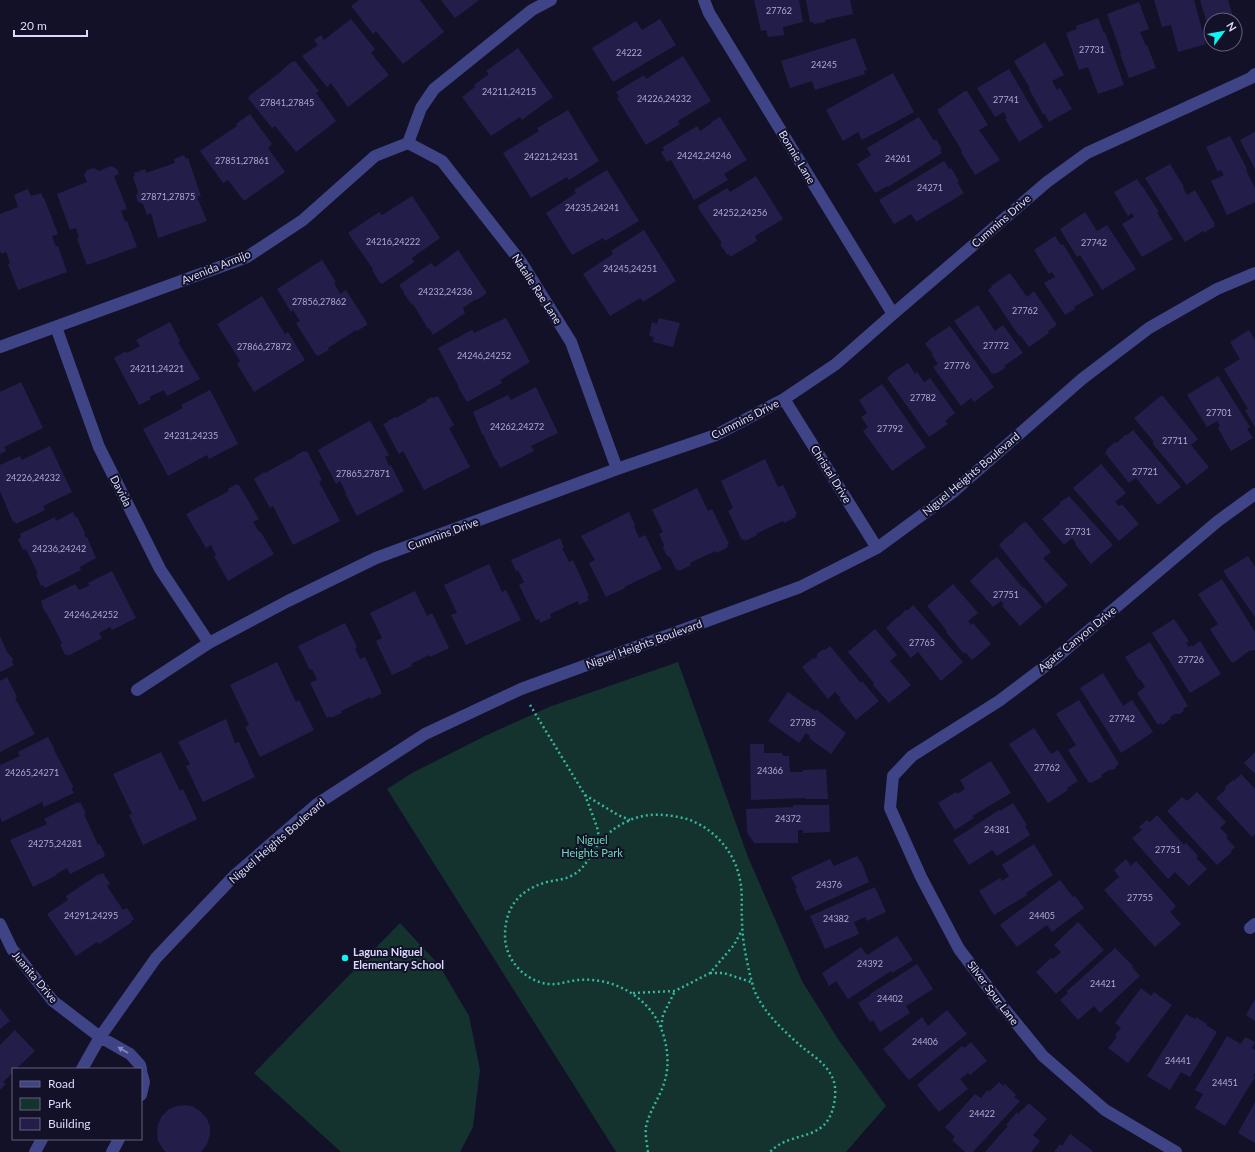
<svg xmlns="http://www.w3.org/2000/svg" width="1255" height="1152" font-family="Lato,sans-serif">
<rect width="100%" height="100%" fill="#131128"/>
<path fill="#14322e" d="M678,662L748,857L802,981L838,1039L886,1106L846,1152H616L387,789L412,773L487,735L549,707Z
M400,923L439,965L469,1016L480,1070L473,1127L460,1152H341L254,1073Z"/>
<path fill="#221e49" d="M359,0H420L444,32L403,64L376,31L373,34L351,6Z
M441,0H479L455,18Z
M754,0H799L803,22L783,27L784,35L768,37L766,30L761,31Z
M806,0H850L853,14L825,20V22L814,24L813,22H810Z
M1154,0H1194L1206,44L1178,52L1171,25L1162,27Z
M1200,0H1228L1234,20H1211V37Z
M1139,2L1149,29L1140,32L1146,46L1147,45L1156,68L1129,78L1120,54L1121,53L1107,14Z
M1098,18L1104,33L1105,32L1124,85L1098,94L1088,67L1079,70L1066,33L1077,29L1076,26Z
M351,19L375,49L371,53L389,75L348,107L331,83L327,87L302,56L318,45L314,40L321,35L324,40Z
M660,19L676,45L613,82L592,48L636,21L642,30Z
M855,38L867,70L864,71L865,74L815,90L812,81L790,88L781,61Z
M1045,42L1064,75L1052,81L1057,90L1060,88L1072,109L1049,122L1045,114H1043L1029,89L1030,88L1014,61Z
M518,48L553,97L522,120L520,117L491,136L462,97L475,87L474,85L489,74L486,71Z
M683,56L711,101L678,121L680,124L646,145L617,98L619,97L616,92L644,75L646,79Z
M293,61H295L319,91L316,93L336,121L296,152L275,126L272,128L248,98L250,96H249L282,71H281Z
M1009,69L1043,127L1019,142L1005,119L1007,118L1004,112L995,117L977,88Z
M893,73L914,112L862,140L858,132L843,141L826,110Z
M965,91H967L988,125L979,130L1000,160L975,175L961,152L962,151L937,110Z
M568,110L599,161L569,180L567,177L531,198L503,153L539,131L537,128Z
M250,114L272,144L268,148L285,172L244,201L228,180L223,183L200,151L237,126L236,124Z
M720,117L747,160L724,174L728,180L694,200L671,160L667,162L661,152L664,150L663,147L697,126L700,131L712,123L711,122Z
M919,117L934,141L936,139L942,149L940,150L942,153L888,187L887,186L875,193L857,164L871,155L867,148Z
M1255,132V169L1240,140Z
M1230,136L1247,169L1246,170L1255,188V202L1227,215L1211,181L1224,175L1221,170L1218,172L1206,147Z
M184,155L186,159L188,158L201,196L197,197L207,221L158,238L151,213L147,215L143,204L138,202L136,196L138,192L133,177L135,176L134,173L145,169L146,173L175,163L174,159Z
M944,161L949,169L951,168L959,181L957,182L964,193L916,222L911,214L894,224L879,200Z
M1170,164L1184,187L1183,188L1187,195L1195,190L1215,224H1214L1215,226L1204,233L1203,231L1185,242L1145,178Z
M111,166L117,169L119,174L114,176L127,209L121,211L125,222L127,221L137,247L87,265L77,239L79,238L76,228L70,230L57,194L87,182L84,175L87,170L94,168L99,171Z
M607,170L639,221L605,241L603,238L572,255L546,213L576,193L574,190Z
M756,176L783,219L755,236L757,241L730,257L729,254L727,255L720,244L722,243L698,208L699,205L727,188L730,192Z
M1137,179L1142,187H1143L1159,212L1157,213L1173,239L1142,257L1122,224L1134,217L1132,213L1128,216L1114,192Z
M28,189L31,196L41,193L43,198H44L58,234L52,236L56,247L58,246L67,272L18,290L8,264L10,263L6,252L1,254L0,250V214L18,207L14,195Z
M412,196L440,238L412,258L414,262L382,284L380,283L372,270L373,269L348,233L379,212L382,215Z
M1085,212L1097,231L1107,225L1136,269L1102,290L1080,255L1077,257L1060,229Z
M644,230L676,281L643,302L640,298L610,316L583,274L613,254L611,251Z
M1055,236L1061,245L1063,244L1094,295L1074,307L1075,309L1065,315L1044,283L1055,277L1052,272L1049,274L1034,250Z
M458,250L487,293L477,300L476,299L463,308L465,313L433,335L429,328L428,329L413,304L412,305L403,292H404L399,285L431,263L435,267Z
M322,260L336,282L334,283L340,294L346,290L367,323V325L357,331L356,330L328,348L329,350L318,356L317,355H316L296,323L300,321L293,310L291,312L277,289Z
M1010,273L1027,297L1034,291L1057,325L1048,331L1049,333L1029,347L1020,335L1019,336L988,290L992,287L991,286Z
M262,296L285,334L288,332L305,360L254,392L237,364L240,361L217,324Z
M978,305L995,331L1003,325L1023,353L1004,366L1006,367L996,374L994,373L992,374L954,321Z
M506,318L530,362L500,380L502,383L467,402L458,387H459L438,348L472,330L474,333Z
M659,318L680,323L673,347L653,342L654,337L649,336L652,322L657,324Z
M170,322L180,341L178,342L200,379L167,396L164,390L149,397L151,399L139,405L114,358L126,351L127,353L140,346L136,340Z
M950,326L994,387L974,402L971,398L961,406L933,367L938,364L932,355L933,354L925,344L930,339Z
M1249,330L1255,340V427L1245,410L1248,409L1224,369L1240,359L1230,342Z
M908,363L915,374L917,372L924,382L930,378L955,413L945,421L948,424L929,437L887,378L892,374V373Z
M1218,376L1250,427L1247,429L1253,438L1231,451L1218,428L1220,426L1217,421L1207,427L1187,395Z
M21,382L43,428L4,447L6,451L0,454V392Z
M882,384L926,447L892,471L863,431L868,427L861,417L867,413L859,400Z
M536,387L558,433L531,446L534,451L500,468L496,459L495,460L483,434H482L473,412L508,395L511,400Z
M210,390L238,444L209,459L207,455L168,476L143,429L183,408L181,405Z
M1162,395L1198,439L1191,445L1209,467L1187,485L1152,443L1154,442L1134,418Z
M438,396L454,425L449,428L470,467L424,490L403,451L399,454L383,424L388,422V421L395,417L396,418L427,401L426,400L432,397L433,398Z
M369,421H370L389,455L385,457L389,466L391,465L404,491L357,516L345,493H346L340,481L336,484L318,450Z
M1133,430L1181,487L1158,505L1136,478L1129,483L1105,453L1107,451L1106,450L1115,442L1117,443L1125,435H1127Z
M50,446L72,492L43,506L45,510L16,524L14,521L13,522L0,491V465L20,456L22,460Z
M304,451L305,452L307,451L322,480L319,482L340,521L293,545L273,506L270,508L254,479L264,472L265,473L296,456V455Z
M765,459L778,487L783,485L797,514L795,515L796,517L784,523L783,521L756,534L757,535L745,541L744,539L742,540L728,511L733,508L721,481Z
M1101,464L1126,493L1115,502L1119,506L1122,504L1139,524L1119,541L1073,488Z
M237,484L238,486L239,485L259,519L253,522L259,532L260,531L274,554L228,581L214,556L216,555L211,545L206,548L186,514L229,491L228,489Z
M697,488L708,511L712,509L729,544L727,545L728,547L717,553L715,551L690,563L691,565L679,571L678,569L676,570L670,557L667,556L663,548L664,545L659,534L663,532L652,510Z
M1069,496L1113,545L1091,564L1075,544L1076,543L1072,538L1064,545L1042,519L1060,504V502Z
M73,512L76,518L77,517L85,533H84L86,538L87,537L96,558L80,567L81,570L45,588L43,585L41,586L36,575L38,574L26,549L23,550L18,539L21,537L20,534L55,517L56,521Z
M629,512L635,525L634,526L639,538L645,535L662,569L624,587L625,588L606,597L589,563L595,560L581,536Z
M1026,522L1051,552L1043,558L1068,585L1046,604L999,545L1003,541L1004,539L1014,532V531L1023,523Z
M560,538L564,548H562L569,562L573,560L589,596L587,597L589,600L579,605L578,601L550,614L551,618L540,623L539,619L536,620L519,585L524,582L518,570L516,571L511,560Z
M1248,556L1255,567V617L1223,571Z
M997,557L1023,588L1024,587L1042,607L1020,626L1002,606L1004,605L1001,601L993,607L970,581L991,561Z
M489,564L502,592L506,590L521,620L466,645L451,615L457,613L444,585Z
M112,571L136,618L112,630L110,627L99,633L102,638L68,656L67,654L65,655L60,644L62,643L46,612L45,613L41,601L75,584L79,590L90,585L88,583Z
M1222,579L1255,632V650L1249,651L1233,663L1232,661L1231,662L1210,629L1218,624L1198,594Z
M953,584L978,613L968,621L971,625L973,623L991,644L972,660L965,652L964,654L946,632L947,631L927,606Z
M415,591L427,616L432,613L449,648L430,657L429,655L411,664L412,666L392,675L376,641L382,638L370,613Z
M913,605L963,662L941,681L918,652L911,658L886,628L897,617V618L900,616L905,610H908Z
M1174,619L1189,641L1186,643L1189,647L1192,645V647L1200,641L1221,674L1190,693L1152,633Z
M345,623L357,647L355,648L360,659L365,657L381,691V694L371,699L370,697L341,711L342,713L330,718V716L327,718L310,683L317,680L312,669L310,670L298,646Z
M875,629L897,655L890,661L911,685L889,703L873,685L874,683L848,652Z
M0,636L7,652L13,659L12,662L14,665L0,672Z
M1150,642L1188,706L1184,708L1183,712L1179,714H1175L1170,717L1171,719L1162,725L1161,723L1158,725L1137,693L1145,687L1140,679L1139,680L1125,657Z
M830,646L861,683L862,681L879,701L856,720L839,699L841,698L835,692L828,699L802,667L813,658L814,659L817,657V654L822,650H825Z
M277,662L296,702L299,700L314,730L260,757L245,727L249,725L230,685Z
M1103,673L1123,706L1132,700L1153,732L1121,753L1080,688Z
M7,677L17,697L15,698L35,734L0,752V681Z
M788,692L815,711L816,709L846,733L831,754L809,738L810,736L806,733L799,743L768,721Z
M1079,700L1119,764L1116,766L1115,769L1109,770L1101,775L1102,777L1091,783L1090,782L1089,783L1068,750L1076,745L1056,714Z
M226,719L235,743L239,742L255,777L203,802L186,766L190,764L178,742Z
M1034,728L1051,754L1058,750L1078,781L1067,788L1068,790L1048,803L1009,744Z
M48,737L54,748V750L73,786L72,789L74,793L44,807L42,802L2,822L0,817V765L20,756L18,752Z
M750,744H764V753H782L783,756H789L790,772H803V770L826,769L828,799H805V798L751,800Z
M161,752L180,791L183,789L197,819L143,845L129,815L132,814L113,774Z
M1255,752V774L1244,763Z
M991,761L1011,793L972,816L974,818L955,830L938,803L956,792L957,794L965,789L960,780Z
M1241,774L1255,789V834L1252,837L1216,798L1226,789L1225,787L1233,780L1234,781Z
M1197,792L1226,822L1220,828L1228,836L1226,838L1235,847L1231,851L1232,852L1217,865L1167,811L1182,797L1187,801Z
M78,802L79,804L80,802L86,813L84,814L98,845L100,844L105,855L104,856V857L70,874L67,868L56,874L57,875L33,887L10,840L47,824L44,819Z
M1013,803L1027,825L1025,826L1030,835L997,856L992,850L969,865L953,840L999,810L1000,811Z
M793,805H829L830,832L803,833V830H798V843H754L747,832L746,809L793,807Z
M1157,815L1184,845L1186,843L1198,856L1196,858L1207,869L1189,886L1175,872L1168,879L1132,838L1142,830L1139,827L1147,820L1150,822Z
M1034,844L1053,875L1026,893L1027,895L994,915L979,891L1000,878L1002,881L1009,876L1002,865Z
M857,856L860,861H861L869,882L805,911L795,889L797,888L791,877L830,859L834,866Z
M1126,859L1131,866L1136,861L1176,906L1170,912L1181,924L1155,947L1104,890L1119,877L1114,870Z
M103,873L110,884L107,886L123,910L127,908L134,919L131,921L132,922L99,944L97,942L76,956L47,914L68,900L66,896L99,874V875Z
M1060,880L1073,897L1075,896L1084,908L1052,932L1047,925L1017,947L1000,925Z
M875,887L886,912L867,921L865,917L854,922L859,934L825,949L810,916Z
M1078,922L1104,950L1056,994L1036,972L1051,958L1053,959L1061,952L1054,945Z
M897,936L913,960L892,973L891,971L848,999L836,981L829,986L822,973L861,947L867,955Z
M1115,948L1133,966L1132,967L1140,976L1100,1013L1094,1006L1078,1020L1060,1000L1068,993L1066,992Z
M917,964L933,989L906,1006L910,1013L880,1032L873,1020L870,1022L858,1003L871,995L870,994Z
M1141,988L1151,996L1154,992L1172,1005L1128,1063L1108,1048L1117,1037L1115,1035L1121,1028L1115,1023Z
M1255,999V1021L1246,1015Z
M0,1008L10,1021L0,1029Z
M947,1010L967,1034L909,1080L883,1049L922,1017L928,1026Z
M1186,1014L1195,1019L1196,1017L1207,1024L1206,1025L1217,1032L1190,1077L1181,1072L1170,1090L1147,1076Z
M15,1030L35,1051L16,1069H13V1072L3,1082L6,1084L0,1090V1045Z
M1227,1036L1241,1044L1245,1037L1255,1042L1252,1048L1255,1050V1073L1253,1076L1255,1077L1225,1126L1195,1108L1203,1094L1195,1090Z
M971,1042L987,1061L970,1075L968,1073L960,1079L968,1089L939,1112L917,1085L962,1046L964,1048Z
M999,1082L1003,1086L1005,1084L1016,1095L1014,1097L1020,1101L973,1152H965L952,1140L955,1137L945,1127L975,1094L981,1098L987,1090L989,1092Z
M1255,1102V1143L1238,1133Z
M1029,1103L1047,1119L1033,1135L1040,1141L1031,1152H985L1008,1126L1006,1125L1017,1112L1018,1114Z
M186,1105L194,1107L201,1112L207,1119L210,1127V1135L207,1144L201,1152H166L163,1149L158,1141L157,1132L158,1124L162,1116L169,1109L177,1106Z
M1070,1134L1093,1151L1092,1152H1054L1060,1144L1062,1146Z"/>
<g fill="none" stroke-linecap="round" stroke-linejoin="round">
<path stroke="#35b7a0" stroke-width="2.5" stroke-dasharray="2 3" stroke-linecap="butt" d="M530,705L585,795L597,827L600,842
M585,795L618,815L630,820
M710,973H724L751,982
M633,993L675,991L710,973L734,945L742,930
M661,1027L663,1015L675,991
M648,1152C647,1144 645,1135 646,1127C649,1111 661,1096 665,1080C670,1064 667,1041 660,1026C646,995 612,977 578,980C568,981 558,985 548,984C525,981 505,960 505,936C505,907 519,890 547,882C555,880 564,880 571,876C586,869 590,854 600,842C608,833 617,826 628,821C646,812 668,814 687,819C714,828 735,852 740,880C743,894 741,907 742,920C742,939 746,957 750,975C752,981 753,989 756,994C766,1015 785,1032 802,1047C812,1055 825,1063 831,1075C836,1083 836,1094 834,1104C826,1144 792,1129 770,1152"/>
<path stroke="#3e4485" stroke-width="12" d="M704,0L709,13L893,314
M408,143L442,161L521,262L571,342L617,469
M408,143L421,108L434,89L532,10L551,0
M56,327L99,447L160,569L209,643
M0,347L247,257L303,220L375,156L408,143
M784,399L877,548
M137,690L209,643L288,601L376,558L617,469L716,435L784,399L836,364L893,314L1047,182L1087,153L1251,78L1255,74
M0,924L12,949L53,1001L100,1037L130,1054L140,1065L141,1069
M1250,928L1255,924
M82,1069L100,1037L156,958L235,875L317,804L425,734L521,689L800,587L877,548L952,493L1082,379L1149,328L1217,289L1255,273
M141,1071L144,1082L141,1095
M35,1152L42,1139
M112,1152L119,1139
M1176,1152L1105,1110L1043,1056L1003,1007L959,949L921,877L890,808L893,776L912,756L999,701L1056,658L1218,521L1255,494"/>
</g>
<defs><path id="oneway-solid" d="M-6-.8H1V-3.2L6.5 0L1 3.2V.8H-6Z"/></defs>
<use fill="#8488bb" href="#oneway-solid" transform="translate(123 1050) rotate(-150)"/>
<circle fill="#0ef6f3" stroke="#131128" stroke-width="1.5" cx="345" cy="958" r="4"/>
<g text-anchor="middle" stroke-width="4" stroke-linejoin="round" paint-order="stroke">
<g font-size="9" fill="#acabd1">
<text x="779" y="14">27762</text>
<text x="1092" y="53">27731</text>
<text x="629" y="56">24222</text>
<text x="824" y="68">24245</text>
<text x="509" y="95">24211,24215</text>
<text x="664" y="102">24226,24232</text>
<text x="1006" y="103">27741</text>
<text x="287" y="106">27841,27845</text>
<text x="704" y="159">24242,24246</text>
<text x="551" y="160">24221,24231</text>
<text x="898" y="162">24261</text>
<text x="242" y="164">27851,27861</text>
<text x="930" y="191">24271</text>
<text x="168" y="200">27871,27875</text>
<text x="592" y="211">24235,24241</text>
<text x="740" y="216">24252,24256</text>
<text x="393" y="245">24216,24222</text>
<text x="1094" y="246">27742</text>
<text x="630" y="272">24245,24251</text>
<text x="445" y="295">24232,24236</text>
<text x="319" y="305">27856,27862</text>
<text x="1025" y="314">27762</text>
<text x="996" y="349">27772</text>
<text x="264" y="350">27866,27872</text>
<text x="484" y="359">24246,24252</text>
<text x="957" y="369">27776</text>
<text x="157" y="372">24211,24221</text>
<text x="923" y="401">27782</text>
<text x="1219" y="416">27701</text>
<text x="517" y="430">24262,24272</text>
<text x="890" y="432">27792</text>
<text x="191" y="439">24231,24235</text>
<text x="1175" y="444">27711</text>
<text x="1145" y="475">27721</text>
<text x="363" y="477">27865,27871</text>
<text x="33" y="481">24226,24232</text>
<text x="1078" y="535">27731</text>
<text x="59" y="552">24236,24242</text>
<text x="1006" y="598">27751</text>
<text x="91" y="618">24246,24252</text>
<text x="922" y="646">27765</text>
<text x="1191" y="663">27726</text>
<text x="1122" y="722">27742</text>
<text x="803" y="726">27785</text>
<text x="1047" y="771">27762</text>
<text x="770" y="774">24366</text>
<text x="32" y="776">24265,24271</text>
<text x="788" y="822">24372</text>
<text x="997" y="833">24381</text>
<text x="55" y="847">24275,24281</text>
<text x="1168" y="853">27751</text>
<text x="829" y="888">24376</text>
<text x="1140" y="901">27755</text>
<text x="91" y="919">24291,24295</text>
<text x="1042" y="919">24405</text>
<text x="836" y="922">24382</text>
<text x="870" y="967">24392</text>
<text x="1103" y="987">24421</text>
<text x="890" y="1002">24402</text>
<text x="925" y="1045">24406</text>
<text x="1178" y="1064">24441</text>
<text x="1225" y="1086">24451</text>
<text x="982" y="1117">24422</text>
</g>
<g font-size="11" fill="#dadafe" stroke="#131128">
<text transform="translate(797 157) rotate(59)" y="4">Bonnie Lane</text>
<text transform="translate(1001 221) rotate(-41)" y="4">Cummins Drive</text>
<text transform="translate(216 267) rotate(-22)" y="4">Avenida Armijo</text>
<text transform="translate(537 289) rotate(57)" y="4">Natalie Rae Lane</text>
<text transform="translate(745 419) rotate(-27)" y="4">Cummins Drive</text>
<text transform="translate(831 474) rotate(58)" y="4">Christal Drive</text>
<text transform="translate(971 474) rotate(-40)" y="4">Niguel Heights Boulevard</text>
<text transform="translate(121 491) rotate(63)" y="4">Davida</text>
<text transform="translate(443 534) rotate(-20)" y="4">Cummins Drive</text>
<text transform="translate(1077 639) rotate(-39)" y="4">Agate Canyon Drive</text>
<text transform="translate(644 644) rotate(-20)" y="4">Niguel Heights Boulevard</text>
<text transform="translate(277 841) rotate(-41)" y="4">Niguel Heights Boulevard</text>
<text transform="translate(35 977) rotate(50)" y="4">Juanita Drive</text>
<text transform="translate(993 993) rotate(53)" y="4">Silver Spur Lane</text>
</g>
<g font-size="11" fill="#68dcb2" stroke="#131128">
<text x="592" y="844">Niguel<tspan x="592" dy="13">Heights Park</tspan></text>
</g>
<g font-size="11" font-weight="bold" fill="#dadafe" stroke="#131128" text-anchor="start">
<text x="353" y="956">Laguna Niguel<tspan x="353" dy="13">Elementary School</tspan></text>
</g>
</g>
<rect x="12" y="1068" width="130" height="72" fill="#131128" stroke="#63617e"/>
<rect x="20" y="1081" width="20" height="6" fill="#3e4485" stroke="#63617e"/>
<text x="48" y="1088" font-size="12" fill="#dadafe">Road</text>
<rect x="20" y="1098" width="20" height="12" fill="#14322e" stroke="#63617e"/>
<text x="48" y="1108" font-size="12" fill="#dadafe">Park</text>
<rect x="20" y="1118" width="20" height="12" fill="#221e49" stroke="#63617e"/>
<text x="48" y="1128" font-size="12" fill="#dadafe">Building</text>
<g transform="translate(1223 32) rotate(58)"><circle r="19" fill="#131128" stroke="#63617e"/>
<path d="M0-3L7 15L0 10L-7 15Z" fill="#0ef6f3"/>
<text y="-6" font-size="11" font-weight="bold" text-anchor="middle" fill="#dadafe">N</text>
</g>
<path d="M14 30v6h73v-6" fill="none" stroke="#dadafe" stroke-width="2"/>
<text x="20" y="30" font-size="12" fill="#dadafe" stroke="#131128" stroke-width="3" paint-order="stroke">20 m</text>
</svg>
